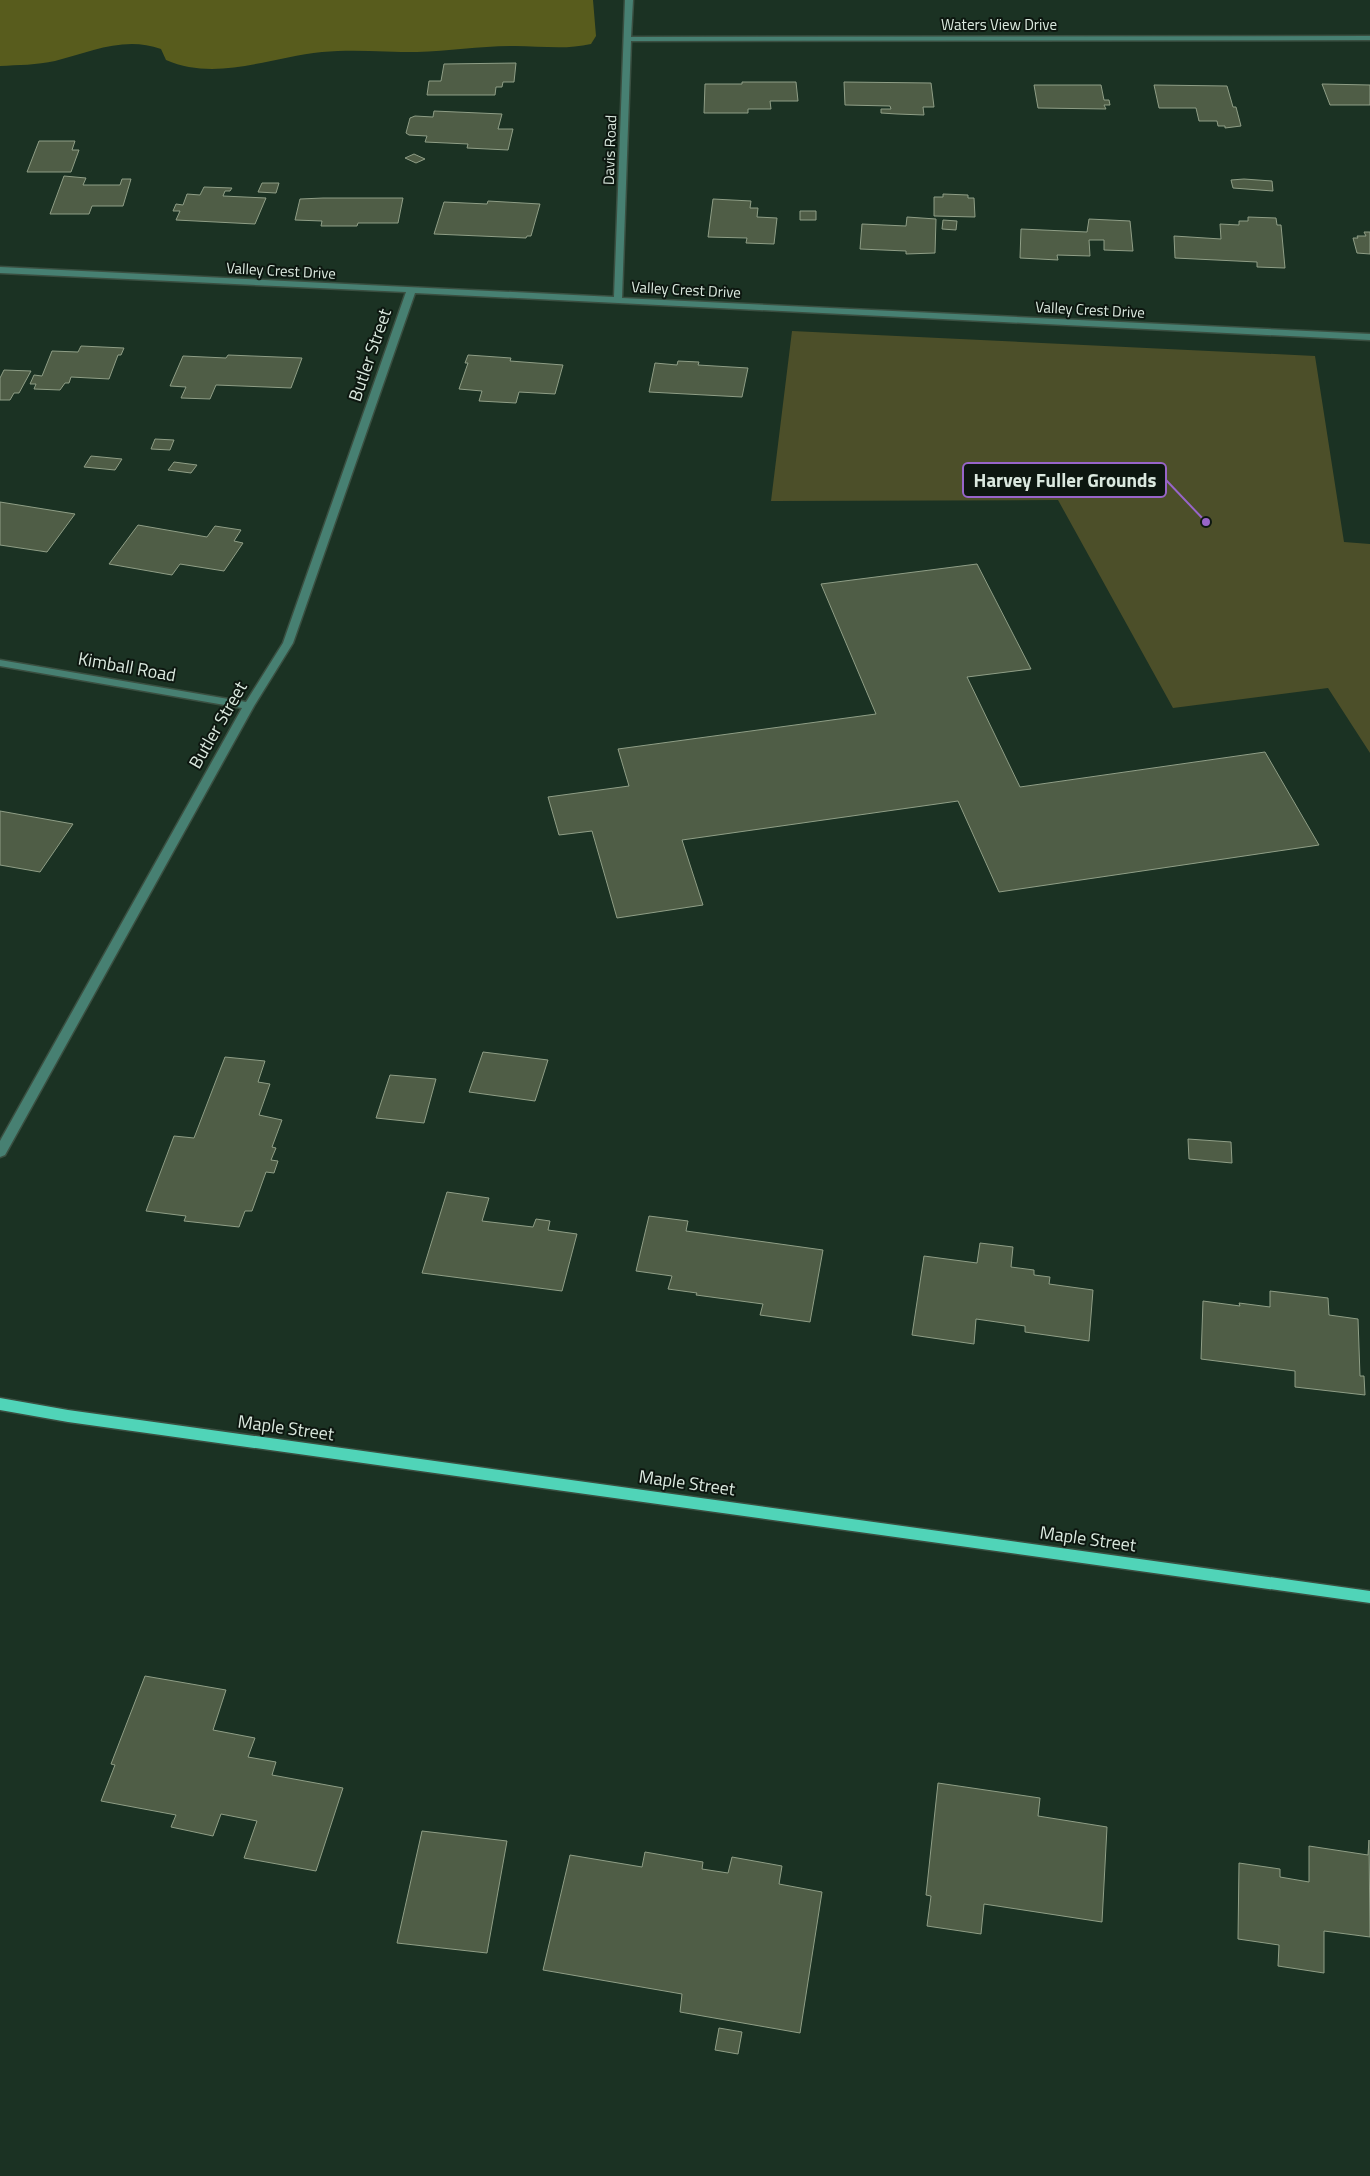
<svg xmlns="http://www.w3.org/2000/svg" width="1370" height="2176" font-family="'Titillium Web',sans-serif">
<rect width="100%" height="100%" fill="#1b3223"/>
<path fill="#4c4f29" d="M792,331L1315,356L1344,542L1370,544V753L1328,688L1173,708L1058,500L771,501Z"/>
<path fill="#585c1d" d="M0,0H593L596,36L591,44C566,50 540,46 515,46C482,46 450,51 417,52C386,52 353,49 322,52C270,57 217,82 166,60L161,49C124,36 91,52 55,61C37,65 18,65 0,66Z"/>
<path fill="#4f5d46" stroke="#8f9e86" d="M516,63L514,82H503L502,87H496L495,95H427L429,81H441L444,64Z
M742,82H796L798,101H770L771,109H748V113H704L705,84H742Z
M844,82L931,83L934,107H923L924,115L897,114L881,113V109H891L890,106L845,105Z
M1322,84L1370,85V105H1330Z
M1034,85H1101L1104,100H1109L1110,105H1104L1106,109L1038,108Z
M1154,85L1227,86L1233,107H1236L1241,126L1225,128V126H1218L1217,121H1199L1196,108H1159Z
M434,111L502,114L498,129H513L508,150L467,148L468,144L425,142L427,136L409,135L406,133L410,118L415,116L433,117Z
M39,141H75L72,150H79L71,172H27Z
M414,154L425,159L416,163L405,158Z
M64,176L86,178L83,185H120L122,179H131L123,206H92L89,214H50Z
M1244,179L1272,181L1273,191L1233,188L1231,180Z
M262,183H279L276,193L258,192Z
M204,187L232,188L230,191H225L223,196L266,198L255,224L176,220L180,211H173L176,204L183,205L187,194L200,195Z
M943,194L968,195V198H974L975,217L934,216V197H943Z
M323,198H403L398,223H358L357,226H321L322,221L295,220L300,199Z
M713,199L751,201L750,208H758L757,217L777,218L774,244L746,243L747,238L708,237Z
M488,201L540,204L531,236H527L526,238L434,234L444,202L487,204Z
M800,211H816V220H800Z
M907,217L936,219L935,253L906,254V251L860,249L862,224L906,226Z
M1248,217L1276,218L1277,225H1281L1285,268L1257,267V262L1175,258L1174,236L1221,239L1220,224L1239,225V221H1248Z
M1089,219L1130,221L1133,251L1104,250V240H1089L1090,256L1057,255L1058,260L1020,258L1021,229L1087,232Z
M943,220L957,221L956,230L942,229Z
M1364,232H1370V254L1357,253L1353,238H1358L1357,236H1366Z
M81,346L124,348L121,355H118L109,379L71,377L69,383H65L60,390L34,389L36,384H30L34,375L42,376L52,351L78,352Z
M228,355L302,358L291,388L216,385L210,399L181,398L186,387L170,386L183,356L226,358Z
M468,355L511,358L510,361L563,365L555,394L519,392L516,403L479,401L482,391L459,389L468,363H465Z
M678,361L699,362L698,365L748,368L742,397L649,392L655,363L677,365Z
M4,370L31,371L19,393H14L10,400H0V378Z
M155,439L174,440L170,450L151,449Z
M91,456L122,459L115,470L84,467Z
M174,462L197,465L191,473L168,470Z
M0,502L75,514L47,552L0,545Z
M138,525L207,537L215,526L241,530L234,541L243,543L224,571L180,564L172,575L109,564Z
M977,564L1031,669L967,677L1020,787L1265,752L1319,845L999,892L958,801L682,840L703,905L617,918L592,831L559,835L548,797L629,786L618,749L876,714L821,584Z
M0,811L73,824L40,872L0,865Z
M483,1052L548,1060L535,1101L469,1092Z
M225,1057L265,1061L258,1082L270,1084L259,1115L282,1120L272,1147L276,1148L271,1160L278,1161L274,1173L266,1172L252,1211H245L239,1227L184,1221L186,1216L146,1211L174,1136L194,1138Z
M390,1075L436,1079L424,1123L376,1118Z
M1188,1139L1231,1142L1232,1163L1189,1159Z
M447,1192L489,1198L482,1221L533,1227L536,1219L550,1221L548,1230L577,1234L562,1291L422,1273Z
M649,1216L688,1221L686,1231L823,1250L810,1322L760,1315L763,1304L696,1295L697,1293L668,1289L672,1276L636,1271Z
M980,1243L1013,1247L1011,1267L1034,1270V1275L1050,1277L1049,1284L1093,1290L1089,1341L1025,1332V1326L976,1319L974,1344L912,1335L924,1256L977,1263Z
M1270,1291L1328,1298L1329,1315L1358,1319L1360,1376H1364L1365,1395L1295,1387V1371L1201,1359L1203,1301L1240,1306L1239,1303L1270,1307Z
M145,1676L226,1690L213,1730L255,1738L248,1757L276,1762L272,1775L343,1788L316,1871L244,1858L257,1821L221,1814L213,1836L171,1827L176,1815L101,1801L115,1765L111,1764Z
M938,1783L1040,1798L1038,1816L1107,1827L1102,1922L984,1904L981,1934L927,1926L931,1896L926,1895Z
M422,1831L507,1841L487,1953L397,1943Z
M1369,1840L1370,1937L1324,1931V1973L1278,1966L1279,1945L1238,1939L1239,1863L1280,1869V1877L1309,1882V1846L1368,1855Z
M645,1852L703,1862L702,1869L728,1873L732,1857L782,1866L779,1884L822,1892L800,2033L680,2012L682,1994L543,1970L570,1855L642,1867Z
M719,2028L742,2032L738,2054L715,2050Z"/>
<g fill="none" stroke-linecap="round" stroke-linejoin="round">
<defs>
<path id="minor" d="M625,0H633L631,37L1370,36V40L631,41L622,298L1370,334V340L415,293L293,643L254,706L5,1155L0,1157V1141L242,708L0,666V660L246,702L283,643L406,292L0,273V267L614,297Z"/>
<path id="major" d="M0,1398L68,1410L1370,1591V1603L68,1422L0,1410Z"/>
</defs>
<use href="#minor" stroke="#3a4f41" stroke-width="3"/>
<use href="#major" stroke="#3a4f41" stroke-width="3"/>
<use href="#minor" fill="#478072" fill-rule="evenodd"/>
<use href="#major" fill="#50d4b8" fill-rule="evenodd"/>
</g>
<g text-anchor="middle" stroke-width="4" stroke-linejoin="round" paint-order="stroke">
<g font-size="15" fill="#dbe9df" stroke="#0d1710">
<text x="999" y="30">Waters View Drive</text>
<text transform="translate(610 150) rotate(-88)" y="5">Davis Road</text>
<text transform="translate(281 271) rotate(3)" y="5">Valley Crest Drive</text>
<text transform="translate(686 290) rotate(3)" y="5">Valley Crest Drive</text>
<text transform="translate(1090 310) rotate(3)" y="5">Valley Crest Drive</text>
</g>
<g font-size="18" fill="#dbe9df" stroke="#0d1710">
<text transform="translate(370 355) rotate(-71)" y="6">Butler Street</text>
<text transform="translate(127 667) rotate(10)" y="6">Kimball Road</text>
<text transform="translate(218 725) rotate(-60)" y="6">Butler Street</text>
<text transform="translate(286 1428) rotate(8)" y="6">Maple Street</text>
<text transform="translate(687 1483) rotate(8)" y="6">Maple Street</text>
<text transform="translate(1088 1539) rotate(8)" y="6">Maple Street</text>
</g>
</g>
<path fill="none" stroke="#9865c9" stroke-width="2" d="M1206 522L1166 480"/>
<circle fill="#9865c9" stroke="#0d1710" stroke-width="2" cx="1206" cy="522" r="5"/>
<rect fill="#0d1710" stroke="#9865c9" stroke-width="2" x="963" y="463" width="203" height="34" rx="5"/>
<g font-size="19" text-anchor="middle" font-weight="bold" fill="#dbe9df">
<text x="1065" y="487">Harvey Fuller Grounds</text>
</g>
</svg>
